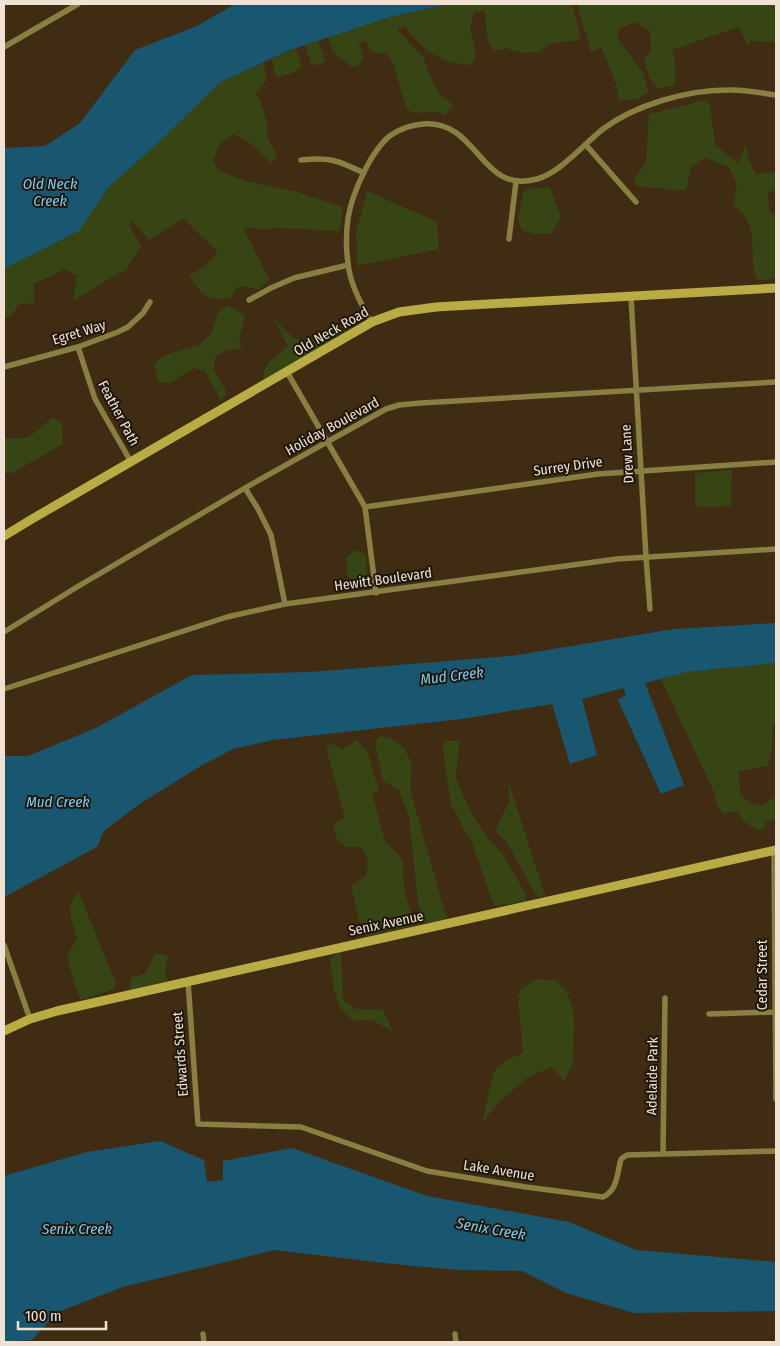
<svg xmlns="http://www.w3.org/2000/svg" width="780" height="1346" font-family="'Fira Sans Condensed',sans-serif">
<rect width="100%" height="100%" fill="#402c12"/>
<path fill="#374515" d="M448,4H577L573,5L581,40L552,43L538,52L522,53L506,48L493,51L487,37L485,11L474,12L470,28L476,55L471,65C442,63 421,51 405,26L397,29L424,58L427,70L438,93L453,105L445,115L435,112L412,113L406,107L393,63L386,52L377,54L370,50L365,41L359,43L363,58L359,65L352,67L333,52L328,37L390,17Z
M577,4H776V42L750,41L748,46L739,27L672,50L675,61V85L658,89L650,79L644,59L651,52L650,31L636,22L620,28L617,38L643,73L648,92L638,99L619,100L617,87L602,48L591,52Z
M318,41L326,61L319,65L311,64L305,45Z
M296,48L301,65C296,74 285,75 276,77L271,59Z
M263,63C268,77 268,84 255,93L259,98L267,122V136L277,156L271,164L253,145L233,134L219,145L213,161L220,171L245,181L293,191L343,207L340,231L276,228L265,230L243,227L269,279L260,289C252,289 246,285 238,287L230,298C203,300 205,297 189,276L205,266L218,252C207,240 194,231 184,218L149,240L132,220L129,225L141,246L132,260L126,271L119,273L73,301L77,276L65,269L34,284V305L28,303L18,305L11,317H4V269L79,231L109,187L219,83Z
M706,100L710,105L715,145L739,163L746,144L749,160L756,174L775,172L776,174V189L768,193L769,210L776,217V279L757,280C748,260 758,236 745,217C743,212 737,209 733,205L737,185L729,167L705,158L691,167L686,191L637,186L633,181L646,162L649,114Z
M550,187L561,217L551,234H534L522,230L518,220L523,192L528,189Z
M367,191L437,222L439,249L357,266L356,233Z
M229,305L244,315C245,330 236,333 241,349L227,350L215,357L214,370L227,393L221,401L205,371L193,368L170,383L158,382L154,364L166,355L200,345L212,332L218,312Z
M272,316C280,324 289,337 299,340C310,343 337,329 348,324L352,328L264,382C259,366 277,355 288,346Z
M53,417L62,424L63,444L12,473H4V438H28Z
M732,470L731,506L695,507V473Z
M357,550L366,555L367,581L358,591C347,578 346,572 347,556Z
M776,663V721L773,726L772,748L768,766L739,771L740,794L750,803L761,806L776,796V818L766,822L763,829L757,830L743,821L738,811L723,814L718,806L714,792L661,679L687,672Z
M380,736L391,739L404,748L412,764L410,786L414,804L447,920L424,923L418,902L409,817L399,790L383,781L375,741Z
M357,740L368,753L379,792L372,793L385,841L403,860L404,890L415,925L366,936L361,928L351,886L366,876L368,860L361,847H346L337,839L333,824L345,818L326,748L331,743L342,749Z
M444,741H459L456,778L469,808L486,836L501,852L526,894V902L494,906L470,837L463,829L457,814L451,806L443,749Z
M509,783L545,896L537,897L507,843L496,832L500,819L509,803Z
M78,891L116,983L114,989L81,1000L75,986L67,956L77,938L71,918L70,904Z
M341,950L343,1000L356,1009L383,1010L393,1032L372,1020L354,1021L340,1008L334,991L330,959Z
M155,953L168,956L165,972L168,981L130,990L131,978L146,973Z
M536,979L555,980L567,993L572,1005L574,1022L573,1063L564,1081L551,1067L527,1078L499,1102L482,1123L494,1071L508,1059L523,1053L518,997L521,989Z"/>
<path fill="#195771" d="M235,4H448L390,17L290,50L219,83L161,140L109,187L79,231L4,269V148L45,146L80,123L135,50L197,26Z
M776,623V663L687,672L645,683L684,785L661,794L618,700L626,695L623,688L582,699L597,755L570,764L552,704L462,719L273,740L233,749L199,767L138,805L104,831L97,847L4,897V756H28L96,728L192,675L311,672L511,656L674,629Z
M160,1141L204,1160L207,1182L223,1180V1161L292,1148L427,1196L569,1222L636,1250L776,1262V1311L634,1313L566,1293L522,1271L458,1270L393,1264L274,1250L123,1287L58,1312L32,1340L4,1342V1176L87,1152Z"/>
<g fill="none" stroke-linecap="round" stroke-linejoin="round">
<path stroke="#888043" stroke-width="5.5" d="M4,47L78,4
M586,145L636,202
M301,160C330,157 337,160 364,173
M509,239L516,182
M631,297L646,557L650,609
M249,300L271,288L294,278L348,265
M372,322C361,305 350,284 348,263C346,249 346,233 348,218C352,194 371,150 391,135C400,129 412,125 423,124C480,120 479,195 537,179C560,173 584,144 603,129C635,105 687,90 727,90C743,89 760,93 776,95
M78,347L95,399L131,462
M4,367L78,347L118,332L128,327L143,313L150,302
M287,372L365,507L376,593
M245,488L258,509L271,535L285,604
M365,507L598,474L776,462
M4,632L77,587L245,488L386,409L399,405L421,403L776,382
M4,689L227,617L285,604L617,559L776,549
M774,851L776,1099
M4,945L30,1019
M188,981L198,1124L301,1127L427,1171L526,1187L603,1197C618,1190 617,1173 621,1159L627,1155L776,1151
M709,1014L775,1012
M663,1153L665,998
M203,1334L204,1342
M455,1334L456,1342"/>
<path stroke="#b9ac44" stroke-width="9" d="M4,536L32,519L372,322L399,312L436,307L776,288
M4,1031L30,1019L57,1011L776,850"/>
</g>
<g text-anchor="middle" stroke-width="4" stroke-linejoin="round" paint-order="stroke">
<g font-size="14" fill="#efe2d3" stroke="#20170c">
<text transform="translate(331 331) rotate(-30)" y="5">Old Neck Road</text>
<text transform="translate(79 332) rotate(-17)" y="5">Egret Way</text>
<text transform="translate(119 413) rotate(62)" y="5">Feather Path</text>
<text transform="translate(332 426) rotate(-29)" y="5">Holiday Boulevard</text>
<text transform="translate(627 454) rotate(-93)" y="5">Drew Lane</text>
<text transform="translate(568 466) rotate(-8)" y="5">Surrey Drive</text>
<text transform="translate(383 579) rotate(-8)" y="5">Hewitt Boulevard</text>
<text transform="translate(386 923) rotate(-12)" y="5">Senix Avenue</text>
<text transform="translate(762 975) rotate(-90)" y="5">Cedar Street</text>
<text transform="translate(180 1054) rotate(-94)" y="5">Edwards Street</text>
<text transform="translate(652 1076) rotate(-89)" y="5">Adelaide Park</text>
<text transform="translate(499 1170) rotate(9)" y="5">Lake Avenue</text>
</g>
<g font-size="15" font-style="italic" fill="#7ecbf0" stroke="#20170c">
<text x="50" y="189">Old Neck<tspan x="50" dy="17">Creek</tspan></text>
<text transform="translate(452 676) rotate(-7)" y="5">Mud Creek</text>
<text x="58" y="807">Mud Creek</text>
<text x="77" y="1234">Senix Creek</text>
<text transform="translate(491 1229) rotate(10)" y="5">Senix Creek</text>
</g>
</g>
<rect width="780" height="1346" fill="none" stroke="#efe2d3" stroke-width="10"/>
<path d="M18 1321v8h88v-8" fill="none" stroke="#efe2d3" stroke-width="2.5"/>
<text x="25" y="1321" font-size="15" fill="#efe2d3" stroke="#20170c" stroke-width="4" paint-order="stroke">100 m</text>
</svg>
